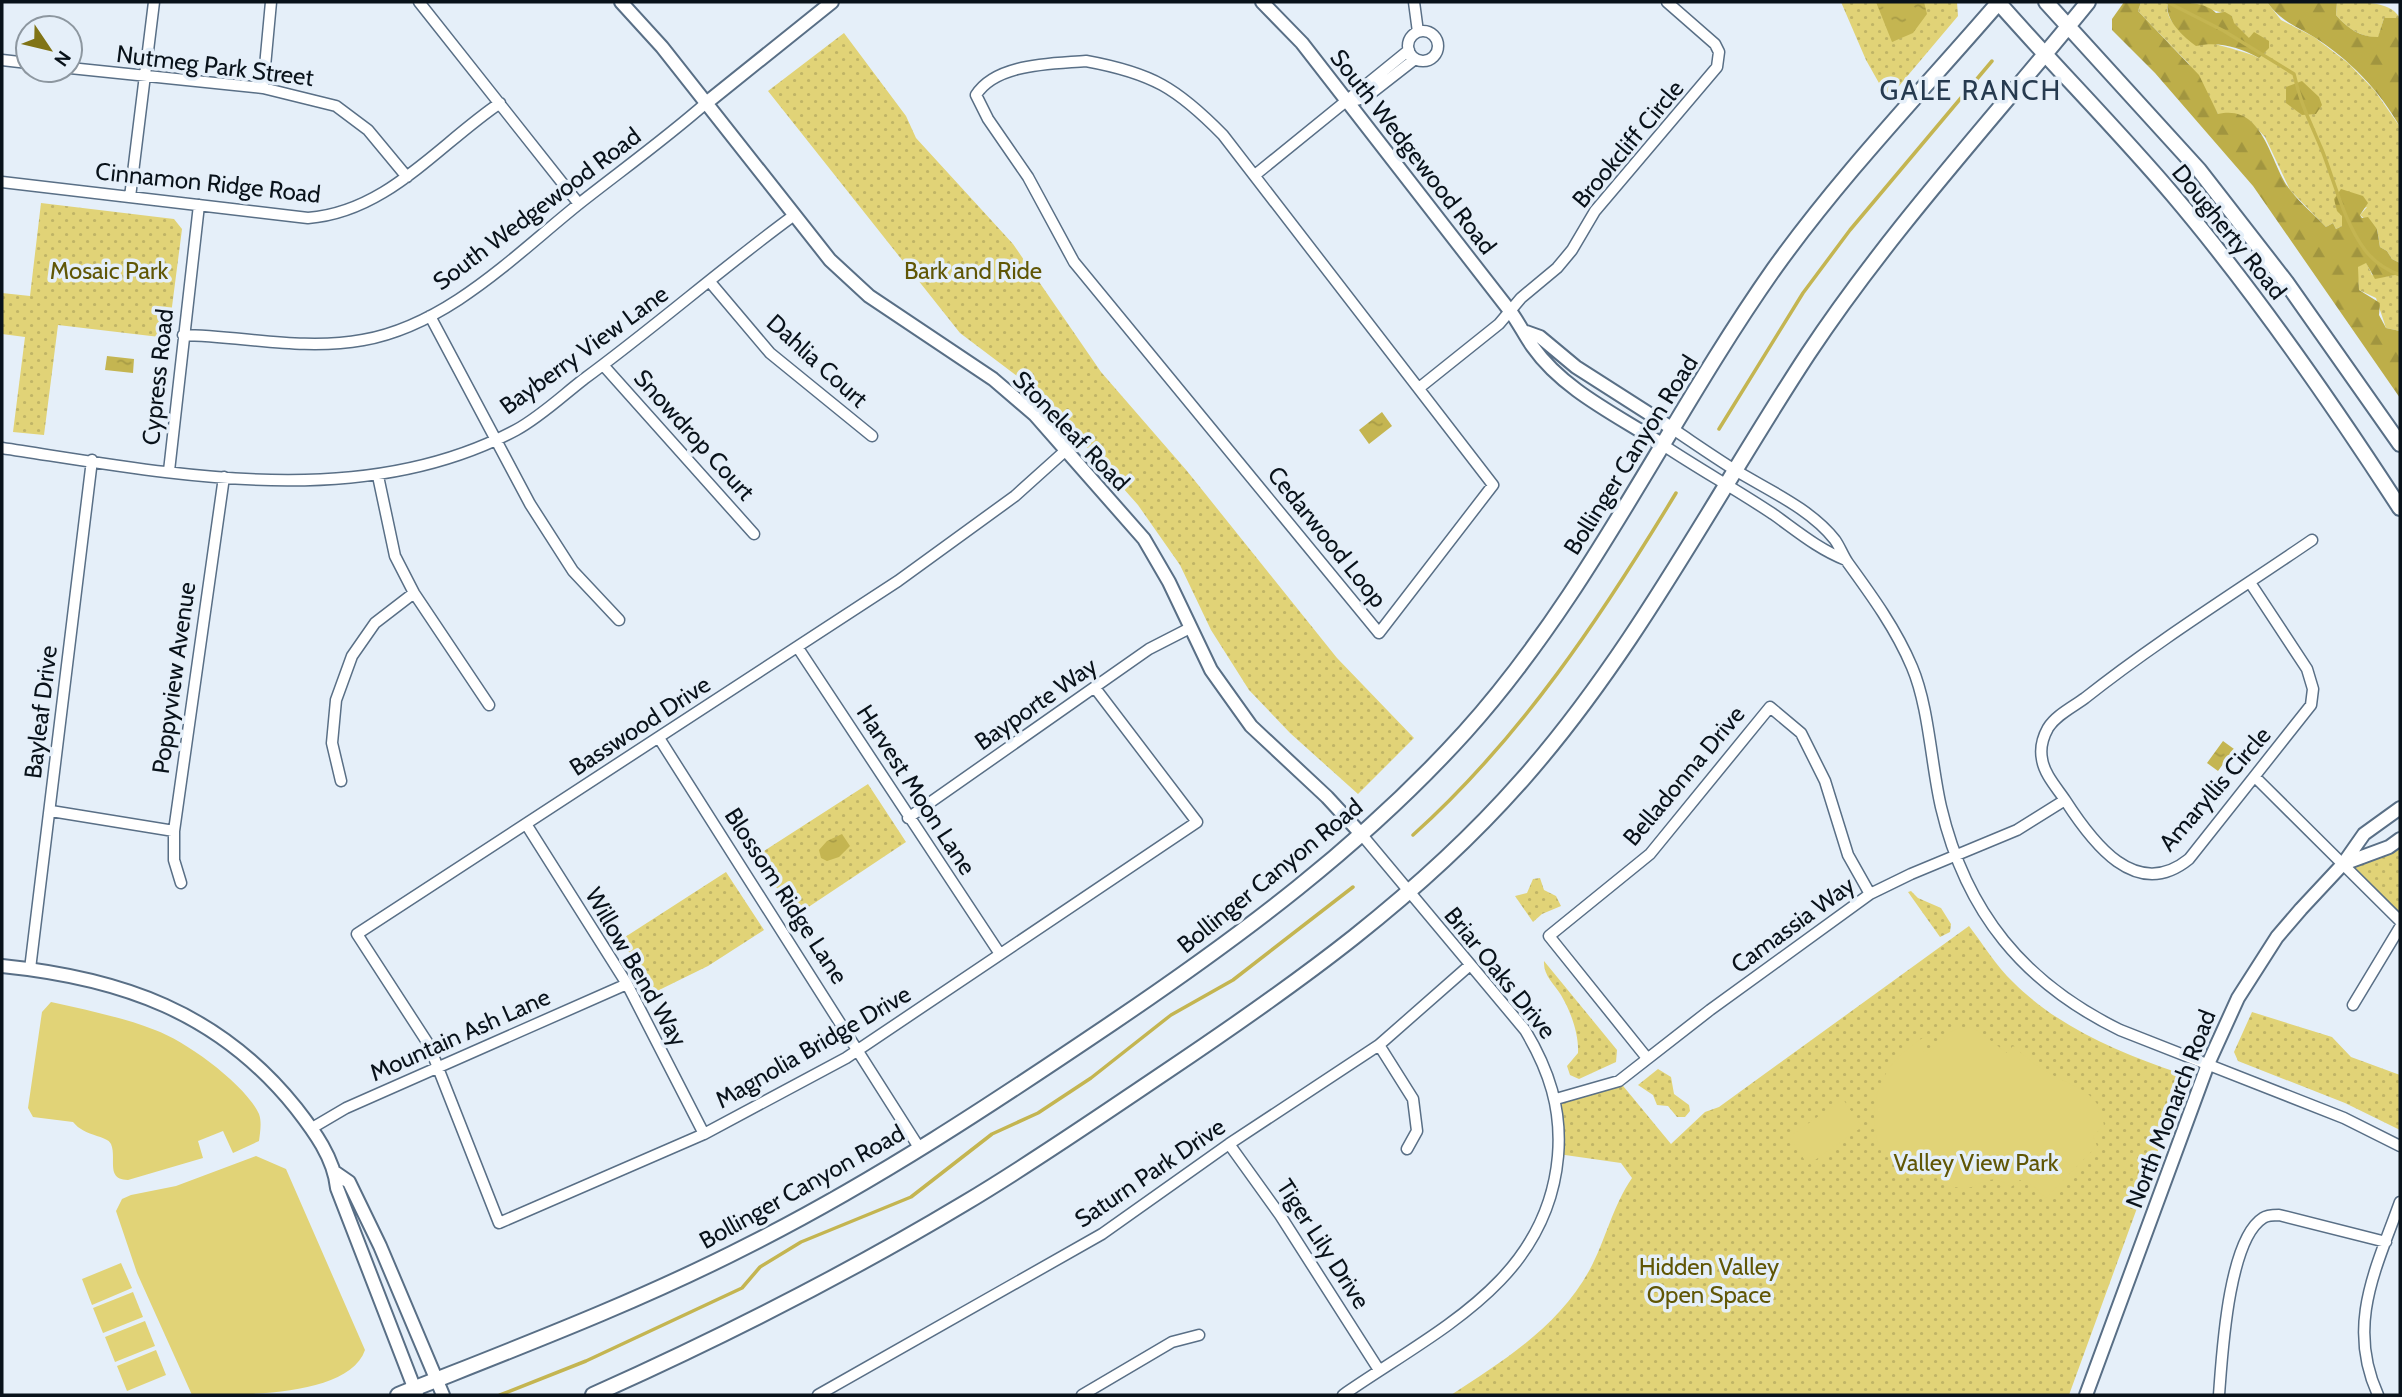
<svg xmlns="http://www.w3.org/2000/svg" width="2402" height="1397" font-family="Cabin,sans-serif">
<defs>
<pattern id="grass-dots" width="8" height="8" patternUnits="userSpaceOnUse" patternTransform="scale(1.75)"><rect width="8" height="8" fill="#e1d377"/><path d="M2 2h.1M6 6h.1" fill="none" stroke="#c0b466" stroke-width="1.8" stroke-linecap="round"/></pattern>
<pattern id="forest-firs" width="22" height="20" patternUnits="userSpaceOnUse" patternTransform="scale(1.75)"><rect width="22" height="20" fill="#bdae49"/><path d="M5 1l3.5 6h-7zM16 11l3.5 6h-7z" fill="#a1953f"/></pattern>
<pattern id="water-ripples" width="26" height="14" patternUnits="userSpaceOnUse" patternTransform="scale(1.75)"><rect width="26" height="14" fill="#c4b551"/><path d="M2 4q2-2 4 0t4 0M15 11q2-2 4 0t4 0" fill="none" stroke="#a79b46"/></pattern>
</defs>
<rect width="100%" height="100%" fill="#e5eff9"/>
<path fill="url(#grass-dots)" d="M1841,2H1957L1958,16L1888,99L1866,60Z
M2141,2H2168C2159,40 2236,45 2259,58L2266,49L2253,35L2249,39L2233,23L2232,16L2187,2H2267L2281,20L2314,37L2348,63L2375,91L2400,127V263L2392,259L2387,251L2380,247L2377,229L2360,215L2367,207L2343,216L2342,226L2336,229L2333,223L2326,227L2290,190L2265,137L2250,121L2218,114L2189,64L2138,11Z
M2337,2C2359,2 2390,0 2400,18H2384L2378,38C2359,36 2348,29 2336,15Z
M844,33L906,116L916,138L1013,244L1101,372L1187,471L1337,658L1414,738L1358,794L1290,733L1249,690L1211,630L1180,565L1138,505L1038,392L960,333L768,91Z
M41,203L174,219L182,229L168,338L58,325L44,435L13,432L25,337L2,334V293L30,296Z
M2366,262L2372,275L2382,277L2400,274V331L2386,328L2376,298L2359,290L2357,267Z
M868,784L906,842L795,916L756,856Z
M2400,839V921L2343,864Z
M726,872L764,930L708,966L651,994L622,939Z
M1540,878L1544,890L1556,896L1561,906L1542,914L1533,922L1515,896L1527,893L1533,879Z
M1911,891L1918,898L1941,908L1951,924L1950,932L1940,937L1908,892Z
M1969,926C1983,944 1996,966 2013,982C2058,1027 2119,1053 2179,1073L2184,1079L2069,1395H1451C1503,1361 1558,1327 1589,1271C1606,1240 1612,1207 1632,1178L1621,1163L1558,1154L1556,1099L1619,1081L1671,1144L1705,1112L1719,1107Z
M1544,961L1617,1050L1616,1062L1579,1079L1570,1075L1567,1066L1578,1053C1579,1034 1571,1012 1561,995C1554,984 1543,975 1544,961Z
M2252,1012L2332,1037L2351,1057L2400,1075V1130L2345,1103L2238,1061L2234,1052Z
M1658,1069L1671,1077L1674,1094L1689,1105L1690,1111L1685,1117H1677L1668,1106L1657,1105L1653,1095L1638,1085Z"/>
<path fill="url(#forest-firs)" d="M2124,2H2141L2138,11L2199,75L2218,114C2265,103 2270,166 2291,191C2301,204 2315,215 2326,227L2333,223L2336,229L2342,226V216L2337,211L2334,199L2341,189L2363,196L2368,203L2360,215L2362,218L2368,217L2377,229L2380,247L2387,251L2392,259L2400,263V274L2375,279L2366,263L2358,267L2359,290L2380,303L2379,315L2386,328L2400,331V398L2253,186L2155,73L2112,30V19Z
M2168,2C2183,2 2206,2 2216,13L2225,12L2232,16L2234,23L2249,38L2254,32L2269,41V48L2259,58C2239,47 2218,41 2196,46C2183,36 2164,20 2168,2Z
M2267,2H2337L2336,15C2348,29 2360,37 2378,37L2384,18H2400V127C2380,91 2349,59 2314,37C2293,24 2282,22 2267,2Z
M2302,81L2319,97L2322,105L2316,114L2302,115L2286,103V87Z"/>
<path fill="#e1d377" d="M51,1002C86,1010 122,1017 155,1030C186,1041 246,1085 259,1114C262,1122 260,1133 259,1141L233,1153L223,1131L198,1141L203,1158L128,1180C105,1180 117,1158 111,1144C107,1135 85,1137 73,1122L33,1117L28,1108L42,1012Z
M1962,1027L1974,1028L2007,1053L2013,1046C2025,1056 2035,1066 2049,1073C2075,1088 2101,1091 2104,1126L2093,1136L2097,1146L2046,1198L2032,1185L2020,1180L2011,1187C1985,1168 1980,1192 1959,1188C1945,1185 1932,1172 1919,1167C1906,1162 1894,1160 1882,1153C1865,1117 1876,1072 1909,1048C1916,1042 1923,1036 1933,1035L1922,1050L1927,1055L1950,1032Z
M1843,1099L1862,1127L1808,1165L1789,1137Z
M256,1156L286,1169L365,1350C349,1397 241,1395 192,1395L137,1273L116,1211L122,1199L131,1195L176,1186Z
M121,1263L132,1288L92,1305L82,1279Z
M133,1292L143,1317L103,1333L93,1308Z
M145,1321L155,1346L115,1362L105,1337Z
M156,1350L166,1375L127,1391L117,1366Z"/>
<path fill="url(#water-ripples)" d="M1876,2H1924L1927,14L1913,33L1892,42Z
M107,356L134,359L133,373L105,370Z
M1382,412L1392,426L1369,444L1359,430Z
M2223,741L2234,749L2218,771L2207,763Z
M842,834L850,846L839,857L827,861L821,858L819,850L827,841Z"/>
<g fill="none" stroke-linecap="round" stroke-linejoin="round">
<path stroke="#c4b551" stroke-width="3.5" d="M2167,2L2224,31L2294,74C2301,106 2310,121 2322,150C2335,183 2344,222 2365,250C2375,263 2386,270 2400,275
M1719,429L1803,293L1850,230L1992,61
M1413,835C1521,738 1601,617 1676,493
M500,1395L586,1361L742,1288L760,1267L801,1242L911,1197L992,1134L1038,1113L1091,1078L1171,1015L1233,980L1353,887"/>
<defs>
<path id="minor" d="M419,2L579,204
M1414,2L1418,32
M1408 46a15 15 0 1 1 30 0a15 15 0 1 1-30 0Z
M2,60L28,63
M1086,61C1152,73 1177,88 1223,135L1493,485L1379,633L1074,262L1028,177L988,119L976,95C996,63 1052,64 1086,61Z
M70,68L263,88L336,106L368,130L407,177
M263,88L271,2
M1348,102L1365,98L1415,59
M1255,175L1409,50
M2,182L308,218C387,212 438,145 500,103
M130,197L154,2
M710,282L770,353L872,436
M430,316L530,504L573,571L619,620
M183,335C243,336 303,351 363,340C448,325 515,255 580,203C622,170 665,139 705,104
M603,365L754,534
M1419,388L1499,324L1521,298L1557,268L1572,250L1595,211L1717,67L1719,52L1715,44L1667,2
M1673,429C1694,443 1714,457 1735,470C1768,490 1811,509 1835,540C1840,547 1843,556 1848,563C1872,596 1896,629 1912,667C1929,707 1931,764 1941,807C1966,913 2024,983 2120,1030L2344,1118L2400,1146
M1663,445C1699,469 1737,490 1773,514C1797,531 1818,549 1846,560
M2,448C169,473 359,514 516,430C540,417 562,396 584,379C655,327 722,268 793,216
M1065,451L1015,496L898,581L357,934L429,1045L499,1223L704,1134L846,1058L1197,822L1095,688
M169,471L199,205
M378,476L395,556L414,593L489,705
M2251,584L2307,669L2313,689L2311,705L2189,859C2136,902 2092,842 2065,800C2057,788 2044,774 2042,759C2040,749 2043,737 2048,728C2056,715 2073,707 2085,698C2157,641 2236,592 2312,540
M798,648L1000,954
M659,738L920,1149
M2256,778L2400,921
M341,781L332,743L336,700L352,656L375,623L414,593
M51,811L174,831
M908,818L1149,649L1190,628
M526,824L627,984L704,1134
M181,883L174,860V831L224,477
M30,969L92,460
M2353,1005L2400,927
M1379,1045L1413,1099L1417,1131L1407,1149
M1647,1058L1549,936L1650,854L1770,707L1801,733L1825,781L1848,855L1870,894
M1556,1099L1619,1081L1710,1010L1870,894L1911,874L2017,830L2065,800
M312,1128L346,1108L627,984
M1229,1144L1280,1215L1379,1370
M818,1395L1102,1234L1229,1144L1379,1045L1470,965
M1082,1395L1172,1342L1199,1335
M1343,1395C1435,1331 1547,1282 1558,1156C1562,1109 1549,1070 1525,1030L1362,835
M2219,1395C2222,1356 2228,1240 2263,1218C2267,1215 2274,1215 2279,1215L2386,1242
M2378,1395C2346,1325 2376,1269 2400,1202"/>
<path id="tertiary" d="M621,2L662,47L830,260L869,296L993,379L1035,415L1144,539L1169,582L1211,670L1251,726L1327,797L1362,835
M1262,2L1302,43L1510,311C1519,323 1525,336 1533,347C1564,391 1619,416 1663,445
M705,104L832,2
M1526,332L1540,337L1576,367L1673,429
M2343,864L2389,847L2400,839
M2,966C121,978 219,1012 296,1108C314,1131 334,1158 337,1188L417,1395
M336,1173L349,1182L380,1246L443,1395
M2086,1395L2208,1064L2238,998L2277,937L2301,909L2343,864L2364,834L2400,808"/>
<path id="secondary" d="M1998,2C2055,67 2117,129 2173,195C2256,293 2330,400 2400,508
M2046,2L2199,170L2286,282L2400,444
M398,1395C516,1348 636,1303 749,1245C876,1181 995,1102 1112,1023C1239,937 1362,846 1465,732C1590,593 1667,421 1774,269C1842,174 1923,90 1999,2
M593,1395C720,1338 845,1275 965,1203C1034,1162 1100,1116 1167,1071C1295,985 1419,897 1522,780C1636,651 1714,497 1808,354C1891,229 1994,118 2088,2"/>
</defs>
<use href="#minor" stroke="#596f86" stroke-width="13"/>
<use href="#tertiary" stroke="#596f86" stroke-width="16"/>
<use href="#secondary" stroke="#596f86" stroke-width="18"/>
<use href="#minor" stroke="#fff" stroke-width="10"/>
<use href="#tertiary" stroke="#fff" stroke-width="12"/>
<use href="#secondary" stroke="#fff" stroke-width="14"/>
</g>
<g text-anchor="middle" stroke-width="7" stroke-linejoin="round" paint-order="stroke">
<g font-size="24" fill="#09121a" stroke="#e5eff9">
<text transform="translate(215 66) rotate(7)" y="8">Nutmeg Park Street</text>
<text transform="translate(1628 144) rotate(-50)" y="8">Brookcliff Circle</text>
<text transform="translate(1413 152) rotate(52)" y="8">South Wedgewood Road</text>
<text transform="translate(208 183) rotate(6)" y="8">Cinnamon Ridge Road</text>
<text transform="translate(537 209) rotate(-37)" y="8">South Wedgewood Road</text>
<text transform="translate(2229 232) rotate(51)" y="8">Dougherty Road</text>
<text transform="translate(584 350) rotate(-36)" y="8">Bayberry View Lane</text>
<text transform="translate(817 361) rotate(42)" y="8">Dahlia Court</text>
<text transform="translate(158 377) rotate(-84)" y="8">Cypress Road</text>
<text transform="translate(1071 431) rotate(46)" y="8">Stoneleaf Road</text>
<text transform="translate(694 435) rotate(48)" y="8">Snowdrop Court</text>
<text transform="translate(1631 455) rotate(-58)" y="8">Bollinger Canyon Road</text>
<text transform="translate(1327 537) rotate(51)" y="8">Cedarwood Loop</text>
<text transform="translate(174 678) rotate(-82)" y="8">Poppyview Avenue</text>
<text transform="translate(1036 704) rotate(-35)" y="8">Bayporte Way</text>
<text transform="translate(41 712) rotate(-83)" y="8">Bayleaf Drive</text>
<text transform="translate(640 726) rotate(-33)" y="8">Basswood Drive</text>
<text transform="translate(1684 776) rotate(-50)" y="8">Belladonna Drive</text>
<text transform="translate(2215 789) rotate(-49)" y="8">Amaryllis Circle</text>
<text transform="translate(916 790) rotate(57)" y="8">Harvest Moon Lane</text>
<text transform="translate(1270 876) rotate(-39)" y="8">Bollinger Canyon Road</text>
<text transform="translate(786 896) rotate(57)" y="8">Blossom Ridge Lane</text>
<text transform="translate(1793 925) rotate(-36)" y="8">Camassia Way</text>
<text transform="translate(636 967) rotate(60)" y="8">Willow Bend Way</text>
<text transform="translate(1500 973) rotate(51)" y="8">Briar Oaks Drive</text>
<text transform="translate(460 1035) rotate(-24)" y="8">Mountain Ash Lane</text>
<text transform="translate(813 1047) rotate(-30)" y="8">Magnolia Bridge Drive</text>
<text transform="translate(2171 1109) rotate(-69)" y="8">North Monarch Road</text>
<text transform="translate(1150 1173) rotate(-34)" y="8">Saturn Park Drive</text>
<text transform="translate(802 1187) rotate(-29)" y="8">Bollinger Canyon Road</text>
<text transform="translate(1323 1244) rotate(57)" y="8">Tiger Lily Drive</text>
</g>
<g font-size="24" fill="#605605" stroke="#e5eff9">
<text x="109" y="279">Mosaic Park</text>
<text x="973" y="279">Bark and Ride</text>
<text x="1976" y="1171">Valley View Park</text>
<text x="1709" y="1275">Hidden Valley<tspan x="1709" dy="28">Open Space</tspan></text>
</g>
<g font-size="28" letter-spacing="2" fill="#263a4f" stroke="#e5eff9">
<text x="1971" y="100">GALE RANCH</text>
</g>
</g>
<rect width="2402" height="1397" fill="none" stroke="#09121a" stroke-width="7"/>
<g transform="translate(49 49) rotate(125)"><circle r="33" fill="#e5eff9" stroke="#8d97a0" stroke-width="2"/>
<path d="M0-5L12 26L0 18L-12 26Z" fill="#817416"/>
<text y="-10" font-size="19" font-weight="bold" text-anchor="middle" fill="#09121a">N</text>
</g>
</svg>
